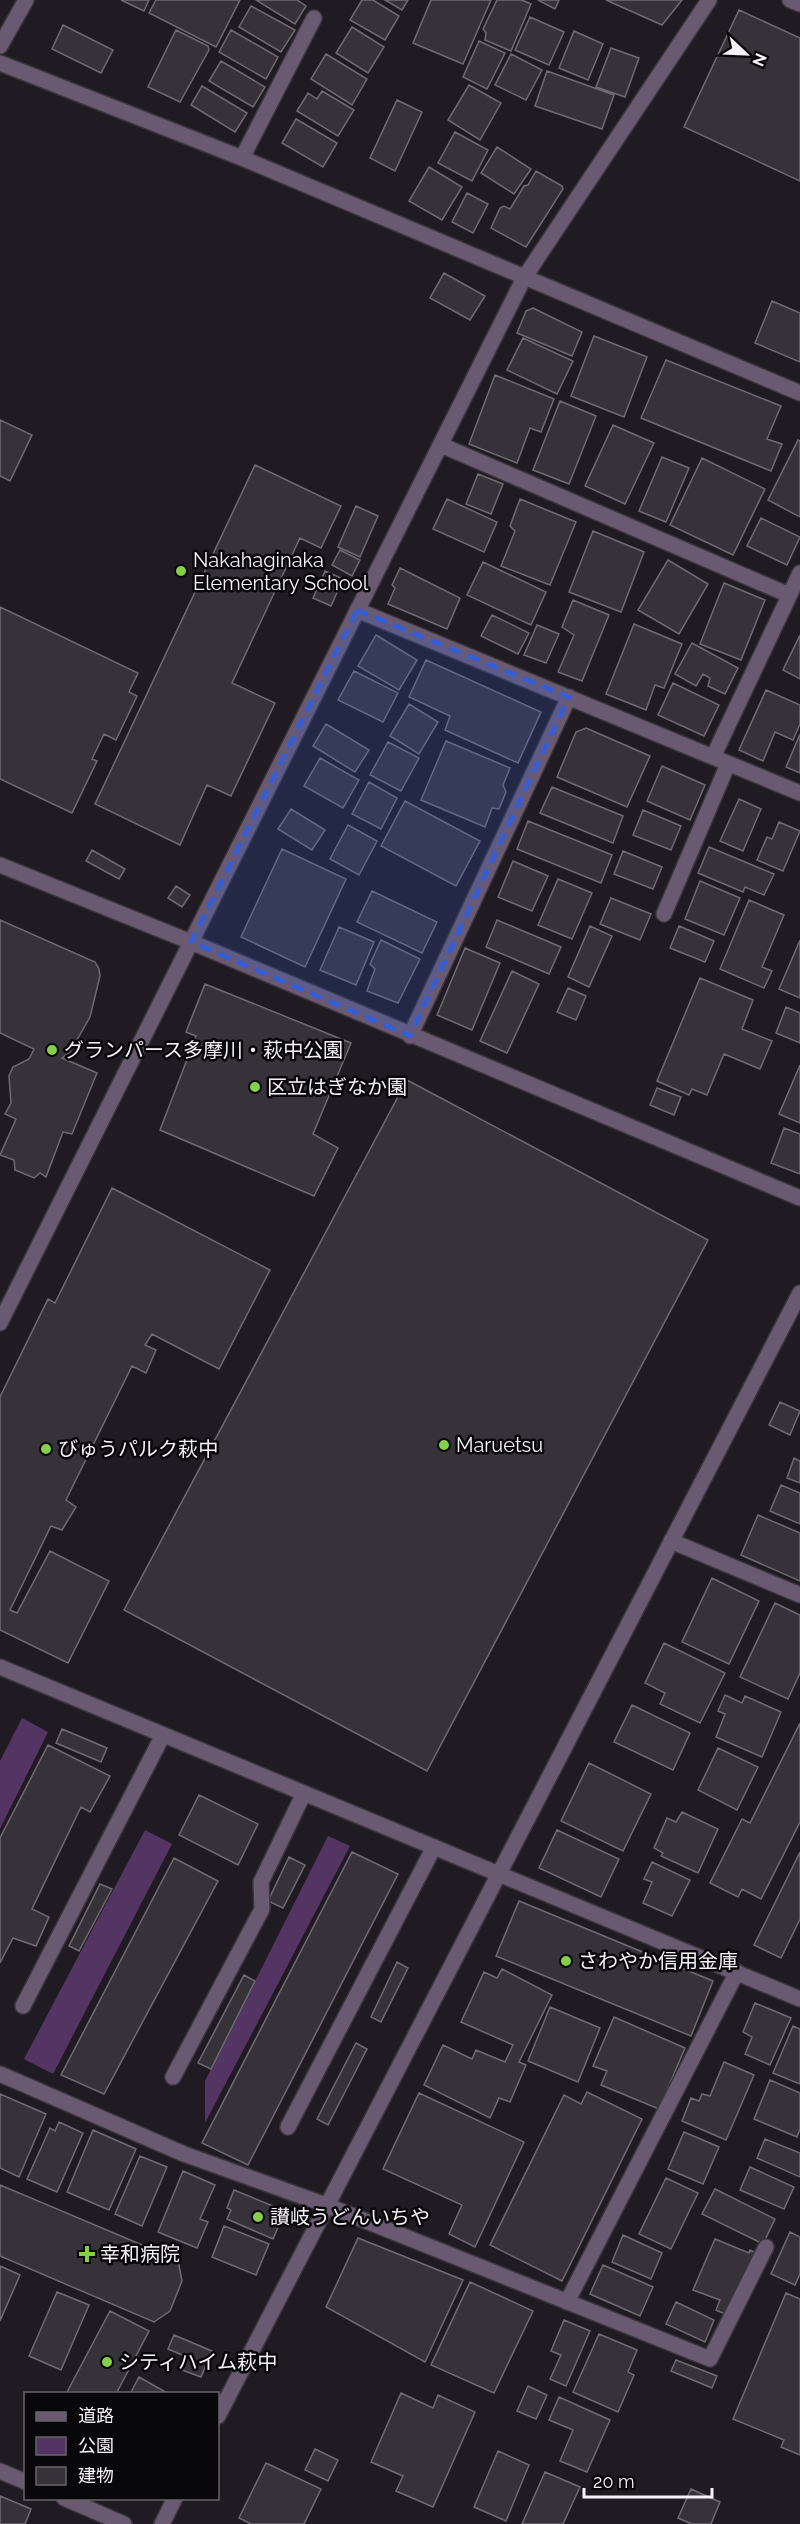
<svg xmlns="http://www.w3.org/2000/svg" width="800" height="2524" font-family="Raleway,'Noto Sans JP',sans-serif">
<rect width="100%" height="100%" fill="#201b22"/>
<path fill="#533463" d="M22,1718L48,1732L0,1829V1761Z
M145,1830L172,1844L53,2074L24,2059Z
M328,1836L350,1846L205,2123V2081Z"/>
<path fill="#37323a" stroke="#706a73" stroke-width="1.5" d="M121,0H149L144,11Z
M156,0H240L216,47L149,13Z
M256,0H297L306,6L295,24Z
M362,0H373L399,16L385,40L350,20Z
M385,0H408L402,10Z
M431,0H491L463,64L413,43Z
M497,0H522L531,4L511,51L485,40L486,33L483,29Z
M538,0H559L555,9Z
M606,0H682L662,25Z
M251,6L295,30L281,52L239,27Z
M739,10L800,38V181L684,127Z
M530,17L564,32L549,65L515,50Z
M63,25L113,50L101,73L52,49Z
M352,27L384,47L368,73L336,53Z
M176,30L208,46L209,50L180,102L148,87Z
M231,30L278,57L266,79L219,52Z
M574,31L603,44L588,80L559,68Z
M479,41L505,53L487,89L463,77Z
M611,48L639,58L625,97L596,87Z
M326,54L367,79L352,105L311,79Z
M511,54L542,70L526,100L495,85Z
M221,61L265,87L253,107L209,81Z
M547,71L614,95L602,129L535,106Z
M469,85L501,103L480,140L448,120Z
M202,86L247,113L235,132L191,105Z
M322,91L354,110L338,136L297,111L308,93L317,99Z
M397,100L422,112L395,171L370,158Z
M296,119L337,143L323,167L282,143Z
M455,132L488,150L472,181L438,163Z
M497,147L531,169L514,194L481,173Z
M429,167L462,187L442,220L409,201Z
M536,171L562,186L563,189L526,247L491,228L500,208L504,206L510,209L524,186L528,185Z
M467,193L488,204L473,233L452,222Z
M444,273L485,296L470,320L430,298Z
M772,301L800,313V362L755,343Z
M533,308L582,332L572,356L517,333L526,311Z
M594,336L647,357L624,417L571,396Z
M523,338L573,361L557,394L507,370Z
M666,360L781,406L767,439L782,444L771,471L641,418Z
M495,375L554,399L541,432L530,428L517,463L469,444Z
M560,401L596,416L569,484L533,470Z
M0,420L32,435L10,481L0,476Z
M613,425L654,443L625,504L585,486Z
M798,440L800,441V517L768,500Z
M662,457L689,468L666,522L639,511Z
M702,458L765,489L733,555L670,525Z
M255,465L341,506L321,548L300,538L232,683L275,703L231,796L207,785L180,845L95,804Z
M478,474L503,484L491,514L466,504Z
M447,499L497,522L484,552L433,529Z
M520,499L576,522L550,585L501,566L515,531L510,526Z
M356,506L378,516L360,557L338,547Z
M761,518L800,537L787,565L747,546Z
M593,531L644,552L621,612L569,592Z
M340,550L360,560L352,576L332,565Z
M668,560L708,584L679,634L638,610Z
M483,562L546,592L531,625L467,595Z
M400,568L460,598L447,629L388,604L395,588L392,585Z
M325,571L343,579L331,606L313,598Z
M724,583L765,600L741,660L700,644Z
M573,600L609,615L582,681L558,672L574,635L562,627Z
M0,607L138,673L129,692L137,696L116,740L104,734L92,759L97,761L72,813L0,779Z
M492,615L529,633L518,654L481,636Z
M634,624L682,644L664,688L655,685L646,710L606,694Z
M537,625L559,634L546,663L524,655Z
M376,635L417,660L399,690L358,666Z
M800,635V679L783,670Z
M692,643L738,668L725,694L708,686L710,678L703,674L696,686L675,674Z
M426,660L541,712L518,763L445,730L450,716L409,697Z
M354,671L398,693L383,722L338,700Z
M673,683L719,705L704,736L658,715Z
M766,690L800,705V724L793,740L775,732L763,761L739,750Z
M409,704L438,722L419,754L390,736Z
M326,724L369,750L355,772L313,746Z
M586,728L650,756L627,807L557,777L576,732Z
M800,734V773L786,767Z
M446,741L510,768L503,785L506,792L499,809L492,808L485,827L421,800Z
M388,742L419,758L401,791L370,775Z
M320,758L359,780L343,808L304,786Z
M662,766L705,785L690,820L647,801Z
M369,782L397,798L381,829L352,814Z
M552,787L623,816L613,843L540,813Z
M739,799L761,809L743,851L720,841Z
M405,801L480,841L456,886L381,846Z
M291,809L325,830L312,850L278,829Z
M643,810L681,826L671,850L633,835Z
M528,821L612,855L601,883L517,849Z
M779,822L800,831L783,871L757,860L767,837L772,839Z
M348,825L377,841L359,875L330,859Z
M709,847L774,874L764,895L745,887L743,892L698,873Z
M282,849L346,879L305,967L241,937Z
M92,850L125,869L119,879L86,861Z
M623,851L662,867L653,889L614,874Z
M513,861L548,876L532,911L498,897Z
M558,879L592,893L572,939L538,925Z
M700,881L740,898L724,935L685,919Z
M176,886L190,895L182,907L168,898Z
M372,891L437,922L422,953L357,922Z
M611,898L651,914L640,940L600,924Z
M749,900L784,915L762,967L772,971L764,988L720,969Z
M0,920L95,962L99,969L100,976L90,1017L70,1052L62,1058L97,1073L72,1134L63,1132L46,1177L40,1173L34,1178L15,1170L14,1160L0,1155L16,1119L5,1114L11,1103L9,1076L13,1067L29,1059L34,1049L0,1033Z
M497,920L561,947L549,974L486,947Z
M590,926L612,936L589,987L568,977Z
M679,926L714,941L705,962L670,948Z
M339,927L374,942L356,985L320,970Z
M381,940L420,959L398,1003L367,991L375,969L370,964Z
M800,940V998L779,989Z
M465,948L500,963L472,1030L437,1015Z
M512,971L539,984L507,1053L480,1041Z
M700,978L753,1000L742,1029L772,1041L760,1069L724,1054L707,1095L692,1089L689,1095L657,1081Z
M205,984L351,1043L313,1134L338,1148L314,1196L160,1130L196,1036L186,1032Z
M568,988L586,996L576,1020L557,1012Z
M786,1007L800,1013V1043L776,1033Z
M800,1065V1123L779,1114Z
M407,1080L708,1240L427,1771L124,1610Z
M657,1088L681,1097L674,1115L650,1105Z
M784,1128L800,1134V1174L771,1163Z
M112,1188L270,1270L219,1369L152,1334L145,1345L156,1350L146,1373L132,1366L66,1500L76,1507L62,1530L51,1526L10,1610L17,1613L50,1551L109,1581L68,1663L0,1630V1397L48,1299L55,1303Z
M780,1402L800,1411L790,1435L769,1425Z
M794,1458L800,1461V1483L787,1478Z
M781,1485L800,1493V1524L770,1511Z
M758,1515L800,1533V1581L741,1555Z
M712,1578L759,1601L729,1664L682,1642Z
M775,1603L800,1615V1673L788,1699L740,1677Z
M664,1643L725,1673L700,1723L660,1704L665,1693L645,1683Z
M725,1695L742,1703L745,1696L781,1712L762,1757L716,1737L725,1714L718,1711Z
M632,1705L690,1733L673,1770L614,1742Z
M800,1723V1822L761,1899L742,1889L738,1897L710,1883L742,1819L750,1823Z
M62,1729L107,1748L101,1762L56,1743Z
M48,1745L110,1776L90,1812L81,1807L32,1909L49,1917L36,1946L13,1938L0,1963V1838Z
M718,1748L758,1767L737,1810L698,1790Z
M589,1763L651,1794L623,1851L561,1821Z
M199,1795L258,1824L238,1865L179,1835Z
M682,1812L718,1829L698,1873L661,1856L663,1853L654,1848L667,1818L676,1822Z
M557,1830L619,1859L601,1897L539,1868Z
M352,1852L398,1874L248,2165L202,2143Z
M800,1852V1919L781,1958L754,1945Z
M289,1857L305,1865L283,1908L268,1901Z
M174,1858L218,1881L104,2094L61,2075Z
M652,1862L690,1880L672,1916L643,1903L652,1882L644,1879Z
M100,1884L112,1889L79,1951L69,1946Z
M519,1901L713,1981L691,2036L496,1956Z
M397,1962L408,1968L381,2022L371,2017Z
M502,1969L552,1995L519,2062L526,2065L510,2102L499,2098L490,2118L424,2085L443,2045L472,2059L476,2050L505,2062L513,2045L461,2022L484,1972L497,1978Z
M244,1975L255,1981L211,2069L198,2063Z
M755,2003L791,2018L770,2065L745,2054L752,2037L743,2032Z
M550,2007L600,2028L578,2082L528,2061Z
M614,2017L685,2048L659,2109L601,2085L607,2071L593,2066Z
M793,2026L800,2029V2084L773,2073Z
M356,2043L367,2049L328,2125L317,2119Z
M724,2062L754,2075L726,2140L682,2121L691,2098L699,2101L702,2094L710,2096Z
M770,2080L800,2093V2129L797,2137L754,2119Z
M587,2092L642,2119L562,2281L490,2245L564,2095L581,2104Z
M419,2093L524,2142L475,2247L449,2234L462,2205L383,2169Z
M0,2094L46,2114L19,2177L0,2168Z
M59,2122L83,2133L57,2192L27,2179L50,2128L55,2131Z
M93,2130L136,2149L109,2210L67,2192Z
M684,2132L719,2147L703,2184L668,2169Z
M765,2139L800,2153V2177L757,2158Z
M140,2156L167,2167L142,2226L115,2214Z
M750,2167L794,2187L784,2209L740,2190Z
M183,2171L215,2185L200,2219L208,2222L197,2248L158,2232Z
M666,2178L698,2193L671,2249L639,2234Z
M0,2185L178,2260L182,2281L170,2311L154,2322L0,2256Z
M715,2189L775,2219L763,2244L702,2214Z
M234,2190L285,2211L273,2239L227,2219L231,2210L227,2208Z
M224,2226L269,2244L256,2275L212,2257Z
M790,2232L800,2237V2274L795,2285L771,2274Z
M623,2235L662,2253L651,2279L612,2262Z
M358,2238L463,2280L425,2362L326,2307Z
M715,2239L749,2253L750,2250L757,2253L741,2292L736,2290L725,2314L716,2310L720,2300L693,2290Z
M603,2265L653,2287L640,2316L590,2294Z
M0,2266L20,2275L0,2321Z
M470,2282L533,2311L494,2393L431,2365Z
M57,2292L89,2305L61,2370L29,2356Z
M786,2293L800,2299V2455L781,2447L784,2440L733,2419Z
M676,2302L714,2320L705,2342L666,2324Z
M110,2311L149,2331L116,2394H66Z
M564,2320L590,2331L566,2386L550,2379L561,2355L551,2351Z
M599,2334L637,2350L628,2372L634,2375L618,2412L573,2392Z
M174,2335L212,2351L201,2377L182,2370L187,2357L168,2349Z
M676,2360L717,2376L712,2388L671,2371Z
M139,2377L169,2394H130Z
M528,2386L547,2395L536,2419L517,2411Z
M401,2393L433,2408L438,2395L475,2412L433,2507L396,2491L403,2476L371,2462Z
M559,2397L610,2420L587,2472L560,2461L573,2430L549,2420Z
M315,2449L338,2460L328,2481L305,2470Z
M498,2451L529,2465L506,2521L474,2507Z
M266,2463L321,2489L304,2524H251L239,2518Z
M545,2472L580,2487L563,2524H522Z
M691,2489L720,2502L711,2524H692L678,2518Z
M0,2496L31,2509L25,2524H0Z"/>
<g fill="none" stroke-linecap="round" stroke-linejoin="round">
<defs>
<path id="service" d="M242,158L314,18
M441,445L789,595
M713,757L800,573
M664,914L728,764
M671,1541L800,1595
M23,2006L163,1735
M0,2074L184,2154L326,2205L710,2359L766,2247
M173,2077L262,1909L261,1882L304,1793
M288,2127L434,1847
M567,2302L737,1972"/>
<path id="minor" d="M790,0L800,4
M0,63L242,158L800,393
M357,610L800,793
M0,865L191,942L800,1198
M410,1036L569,697
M0,1323L524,278L709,0
M0,1667L800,1999
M0,2471L26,2482
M64,2498L124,2524"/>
<path id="tertiary" d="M0,46L26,0
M218,2416L800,1293
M162,2524L175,2498"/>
</defs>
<use href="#service" stroke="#3a353c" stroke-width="18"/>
<use href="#minor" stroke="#3a353c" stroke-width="18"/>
<use href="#tertiary" stroke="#3a353c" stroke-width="18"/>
<use href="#service" stroke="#695a72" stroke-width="15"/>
<use href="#minor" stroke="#695a72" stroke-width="15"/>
<use href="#tertiary" stroke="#695a72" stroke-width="15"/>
</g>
<path fill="#335edb" fill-opacity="0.2" stroke="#335edb" stroke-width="4.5" stroke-dasharray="12 8" stroke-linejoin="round" d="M357,610L569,697L410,1036L191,942Z"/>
<g fill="#86cf4b" stroke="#080709" stroke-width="2">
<circle cx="181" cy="571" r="6"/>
<circle cx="52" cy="1050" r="6"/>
<circle cx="255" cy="1087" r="6"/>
<circle cx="444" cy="1445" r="6"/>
<circle cx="46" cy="1449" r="6"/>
<circle cx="566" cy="1961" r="6"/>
<circle cx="258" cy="2217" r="6"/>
<path d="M84 2245h6v6h6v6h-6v6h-6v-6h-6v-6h6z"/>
<circle cx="107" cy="2362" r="6"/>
</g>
<g text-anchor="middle" stroke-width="5" stroke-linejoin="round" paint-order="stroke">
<g font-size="20" fill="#f6f3f8" stroke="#080709" text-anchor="start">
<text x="193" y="567">Nakahaginaka<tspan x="193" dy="23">Elementary School</tspan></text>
<text x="64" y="1057">グランパース多摩川・萩中公園</text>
<text x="267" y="1094">区立はぎなか園</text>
<text x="456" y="1452">Maruetsu</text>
<text x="58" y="1456">びゅうパルク萩中</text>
<text x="578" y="1968">さわやか信用金庫</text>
<text x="270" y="2224">讃岐うどんいちや</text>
<text x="100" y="2261">幸和病院</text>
<text x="119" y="2369">シティハイム萩中</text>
</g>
</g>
<rect x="24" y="2392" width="195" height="108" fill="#080709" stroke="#676569" stroke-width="1.5"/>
<rect x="36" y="2412" width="30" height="9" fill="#695a72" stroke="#676569" stroke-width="1.5"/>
<text x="78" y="2422" font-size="18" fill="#f6f3f8">道路</text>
<rect x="36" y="2437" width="30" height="18" fill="#533463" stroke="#676569" stroke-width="1.5"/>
<text x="78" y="2452" font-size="18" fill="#f6f3f8">公園</text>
<rect x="36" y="2467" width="30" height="18" fill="#37323a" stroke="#676569" stroke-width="1.5"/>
<text x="78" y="2482" font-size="18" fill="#f6f3f8">建物</text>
<g transform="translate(746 54) rotate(113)" stroke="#080709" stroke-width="4.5" paint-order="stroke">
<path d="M0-4.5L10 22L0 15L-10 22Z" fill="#f6f3f8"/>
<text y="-9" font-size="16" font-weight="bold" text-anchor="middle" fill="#f6f3f8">N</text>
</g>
<path d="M584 2488v9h128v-9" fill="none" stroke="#f6f3f8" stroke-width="3"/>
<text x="593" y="2488" font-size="18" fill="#f6f3f8" stroke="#080709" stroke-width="4.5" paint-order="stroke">20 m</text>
</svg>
